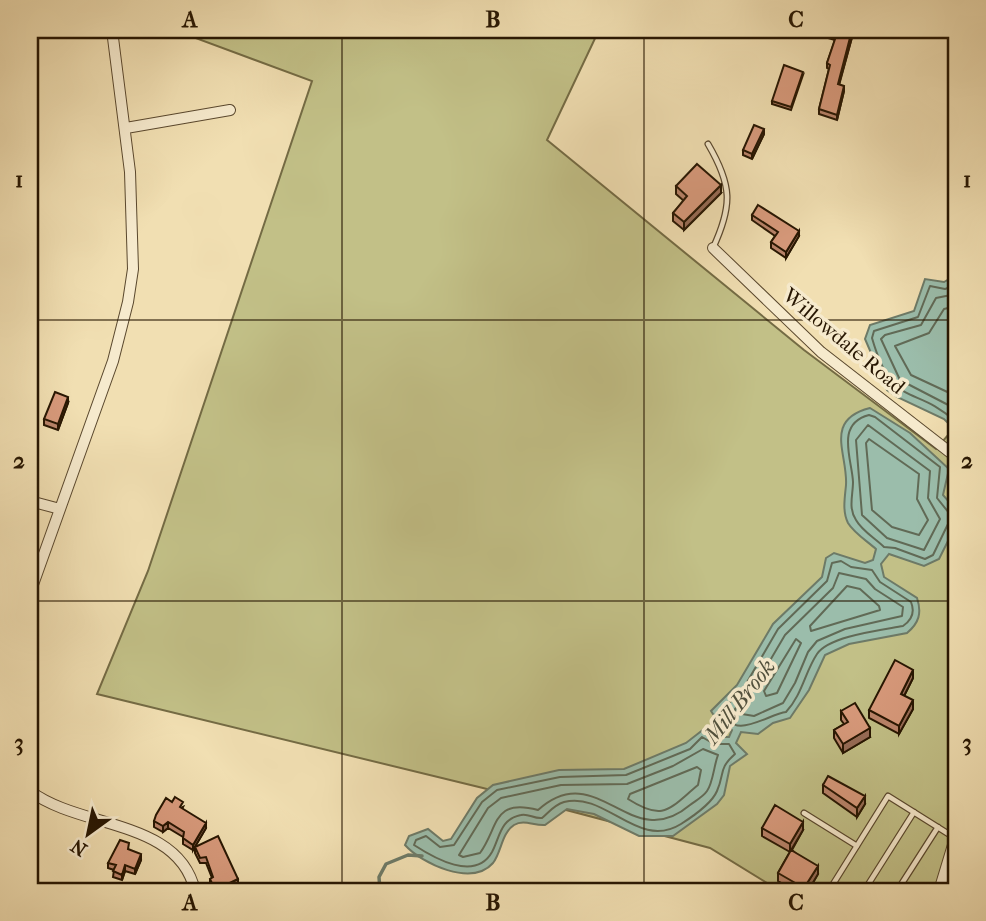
<svg xmlns="http://www.w3.org/2000/svg" width="986" height="921" font-family="'IM FELL French Canon',serif">
<rect width="100%" height="100%" fill="#f1dfb2"/>
<filter id="stains"><feTurbulence type="fractalNoise" baseFrequency=".00286" numOctaves="4"/><feColorMatrix values="0 0 0 0 .2 0 0 0 0 .09 0 0 0 0 .02 0 0 0 .5 -.17"/></filter>
<radialGradient id="worn" r=".72"><stop offset=".6" stop-color="#630" stop-opacity="0"/><stop offset="1" stop-color="#630" stop-opacity=".3"/></radialGradient>
<path fill="#c2c087" stroke="#746b44" stroke-width="2" d="M180,30H599L547,140L804,350L936,449L956,426V891H780L710,848L483,788L97,694L148,571L312,81L182,33Z"/>
<path fill="#9bbdab" stroke="#6d7a67" stroke-width="2" d="M956,275V426L954,429L944,419L897,397L887,390L865,339L870,325L914,311L925,279L944,282Z
M870,408L910,433L949,469L943,495L956,510V525L939,559L924,566L889,554L881,564L884,577L917,598C922,613 919,623 907,633L849,644L825,655L809,690L790,718L773,723L758,734L741,732L736,743L747,754L730,766L724,795L717,804L673,836H639L594,814L567,809L545,825C534,826 524,819 514,825C501,834 502,851 493,863C472,887 422,864 405,845L409,836L428,829L443,841L451,839L477,798L493,785L559,770L624,769L686,743L704,729L715,737H729L732,730L715,717L711,711L737,685L773,624L822,577L826,558L834,553L865,563L873,560L876,549C867,541 854,533 848,523C842,511 845,497 846,485C848,454 823,420 870,408Z"/>
<g fill="none" stroke-linecap="round" stroke-linejoin="round">
<path stroke="#616a56" stroke-width="2" d="M956,285L945,289L930,286L918,317L874,331L872,338C893,411 914,383 956,422
M956,294L936,298L921,325L885,335L881,339L900,380L956,409
M956,306L944,309L929,333L895,346L911,375L956,396
M868,425L930,471L928,498L940,519L924,550L887,538L862,515L856,440Z
M869,439L919,474L917,499L928,520L919,535L892,527L872,510L866,443Z
M956,514L949,513L937,498L940,467L875,417L869,415C835,424 852,459 853,482C853,495 848,508 856,520C862,531 875,538 884,547L895,548L925,559L933,555L948,524L956,521
M841,561L851,567L872,570L880,582L911,602C915,612 912,620 903,626C882,630 829,636 817,654C805,672 802,695 786,712C768,714 732,743 722,710L743,689L778,629L827,581L832,563Z
M839,573L866,579L875,589L903,607L902,616L845,629L817,641L808,652L795,683L783,703L754,716L736,713L735,709L755,686L785,635L833,588Z
M847,586L860,589L879,606L880,610L811,631L810,626Z
M796,639L801,643L777,693L766,696L764,691Z
M702,737L714,744H729L735,754C718,769 725,773 717,791C712,803 692,817 681,824C638,851 606,791 564,802C554,805 549,812 542,818C534,819 528,813 521,815C500,819 500,837 492,852C475,882 434,858 414,845L416,840L426,836L440,847L454,845L482,802L497,790L560,777L626,775L690,749Z
M703,749L718,755C714,765 713,783 707,791C703,797 695,801 690,805C630,856 598,756 538,810C492,798 499,827 480,853L463,857L459,855L488,808L501,798L561,785L627,784L673,766Z
M697,767L701,770L698,785C669,809 664,822 628,799L630,794Z"/>
<path stroke="#6d7a67" stroke-width="3.5" d="M380,891L379,877L386,864L408,855L422,856"/>
<defs>
<path id="lane" d="M708,144C732,185 733,205 713,248
M804,813L857,846
M823,888L839,891
M830,889L888,796L955,838
M864,891L914,812
M897,891L938,827"/>
<path id="street" d="M126,128L230,110
M713,248L821,352L956,457
M30,501L60,509
M30,593L113,361L128,302L133,269L130,172L112,30
M30,791C80,829 179,819 195,891
M939,891L956,835"/>
</defs>
<use href="#lane" stroke="#5a482e" stroke-width="7"/>
<use href="#street" stroke="#5a482e" stroke-width="12"/>
<use href="#lane" stroke="#f6eacd" stroke-width="4.5"/>
<use href="#street" stroke="#f6eacd" stroke-width="10"/>
</g>
<path fill="#ba846b" stroke="#271602" stroke-width="2" d="M854,30L839,84L844,91L837,120L819,114V109L829,69L827,68V63L835,40L828,38V33Z
M803,75L791,110L772,104V101Z
M764,134L752,159L743,155V150Z
M676,186L721,193L684,230L673,221V213L684,201L676,194Z
M752,215L799,236L786,258L771,248V242L775,236L752,220Z
M68,403L58,430L44,425V419Z
M913,678L904,696L913,709L899,734L869,718V710Z
M841,711L870,737L843,753L834,738V730L844,724L841,720Z
M823,785L865,804L857,817L823,793Z
M183,807L182,809L206,828L193,850L183,844V837L168,828L163,832L154,827V821Z
M762,828L803,830L792,850L818,874L808,891H795L778,881V873L790,852L762,836Z
M195,847L238,885L224,891H213L210,885V879L212,878L206,863H200L195,853Z
M128,849L141,860L135,874L125,871L122,880L113,877L114,870L108,868V863Z"/>
<path fill="#976c57" stroke="#271602" stroke-width="2" d="M852,30H854L838,89V84Z
M844,86V91L837,120V115Z
M764,129V134L752,159V154Z
M721,185V193L684,230V222Z
M799,231V236L786,258V252Z
M68,397V403L58,430V424Z
M913,670V678L901,702V694Z
M913,700V709L899,734V726Z
M870,728V737L843,753V744Z
M865,796V804L857,817V808Z
M168,822V828L163,832V826Z
M803,822V830L790,852V844Z
M206,823V828L193,850V845Z
M141,854V860L135,874V869Z
M125,865V871L122,880V875Z
M818,866V874L808,891H804V888Z
M238,879V885L224,891H215V890Z"/>
<path fill="#d89a7c" stroke="#271602" stroke-width="2" d="M829,30H852L838,84L844,86L837,115L819,109L830,65L827,63L836,36L828,33Z
M784,65L803,72L791,107L772,101Z
M754,125L764,129L752,154L743,150Z
M697,164L721,185L684,222L673,213L687,196L676,186Z
M758,205L799,231L786,252L771,242L778,232L752,215Z
M55,392L68,397L58,424L44,419Z
M895,660L913,670L901,694L913,700L899,726L869,710Z
M855,703L870,728L843,744L834,730L848,722L841,711Z
M828,776L865,796L857,808L823,785Z
M175,797L183,802L180,807L206,823L193,845L183,838L184,832L168,822L163,826L154,821L156,815L166,798L172,802Z
M775,805L803,822L790,844L762,828Z
M218,836L238,879L215,890L210,879L213,877L206,857L200,858L195,847Z
M120,840L129,843L128,849L141,854L135,869L125,865L122,875L113,871L116,865L108,863Z
M791,850L818,866L804,888L778,873Z
M158,885L172,891H156Z"/>
<path fill="none" stroke="#271602" stroke-width="2" stroke-opacity="0.55" d="M342,30V891M644,30V891M30,320H956M30,601H956"/>
<g text-anchor="middle" stroke-width="7" stroke-linejoin="round" paint-order="stroke">
<g font-size="21" fill="#271602" stroke="#f6eacd">
<text transform="translate(844 341) rotate(40)" y="7">Willowdale Road</text>
</g>
<g font-size="23" font-style="italic" fill="#50503d" stroke="#f6eacd">
<text transform="translate(739 701) rotate(-52)" y="8">Mill Brook</text>
</g>
</g>
<rect width="986" height="921" fill="none" stroke="#f1dfb2" stroke-width="77"/>
<g transform="translate(88 834) rotate(213)" stroke="#f6eacd" stroke-width="5" paint-order="stroke">
<path d="M0-5L12 26L0 18L-12 26Z" fill="#271602"/>
<text y="-10" font-size="19" font-weight="bold" text-anchor="middle" fill="#271602">N</text>
</g>
<rect x="38" y="38" width="910" height="845" fill="none" stroke="#271602" stroke-width="2.5"/>
<g font-size="23" text-anchor="middle" font-weight="bold" fill="#271602">
<text x="190" y="27">A</text>
<text x="493" y="27">B</text>
<text x="796" y="27">C</text>
<text x="19" y="187">1</text>
<text x="967" y="187">1</text>
<text x="19" y="468">2</text>
<text x="967" y="468">2</text>
<text x="19" y="750">3</text>
<text x="967" y="750">3</text>
<text x="190" y="910">A</text>
<text x="493" y="910">B</text>
<text x="796" y="910">C</text>
</g>
<rect width="100%" height="100%" filter="url(#stains)"/>
<rect width="100%" height="100%" fill="url(#worn)"/>
</svg>
